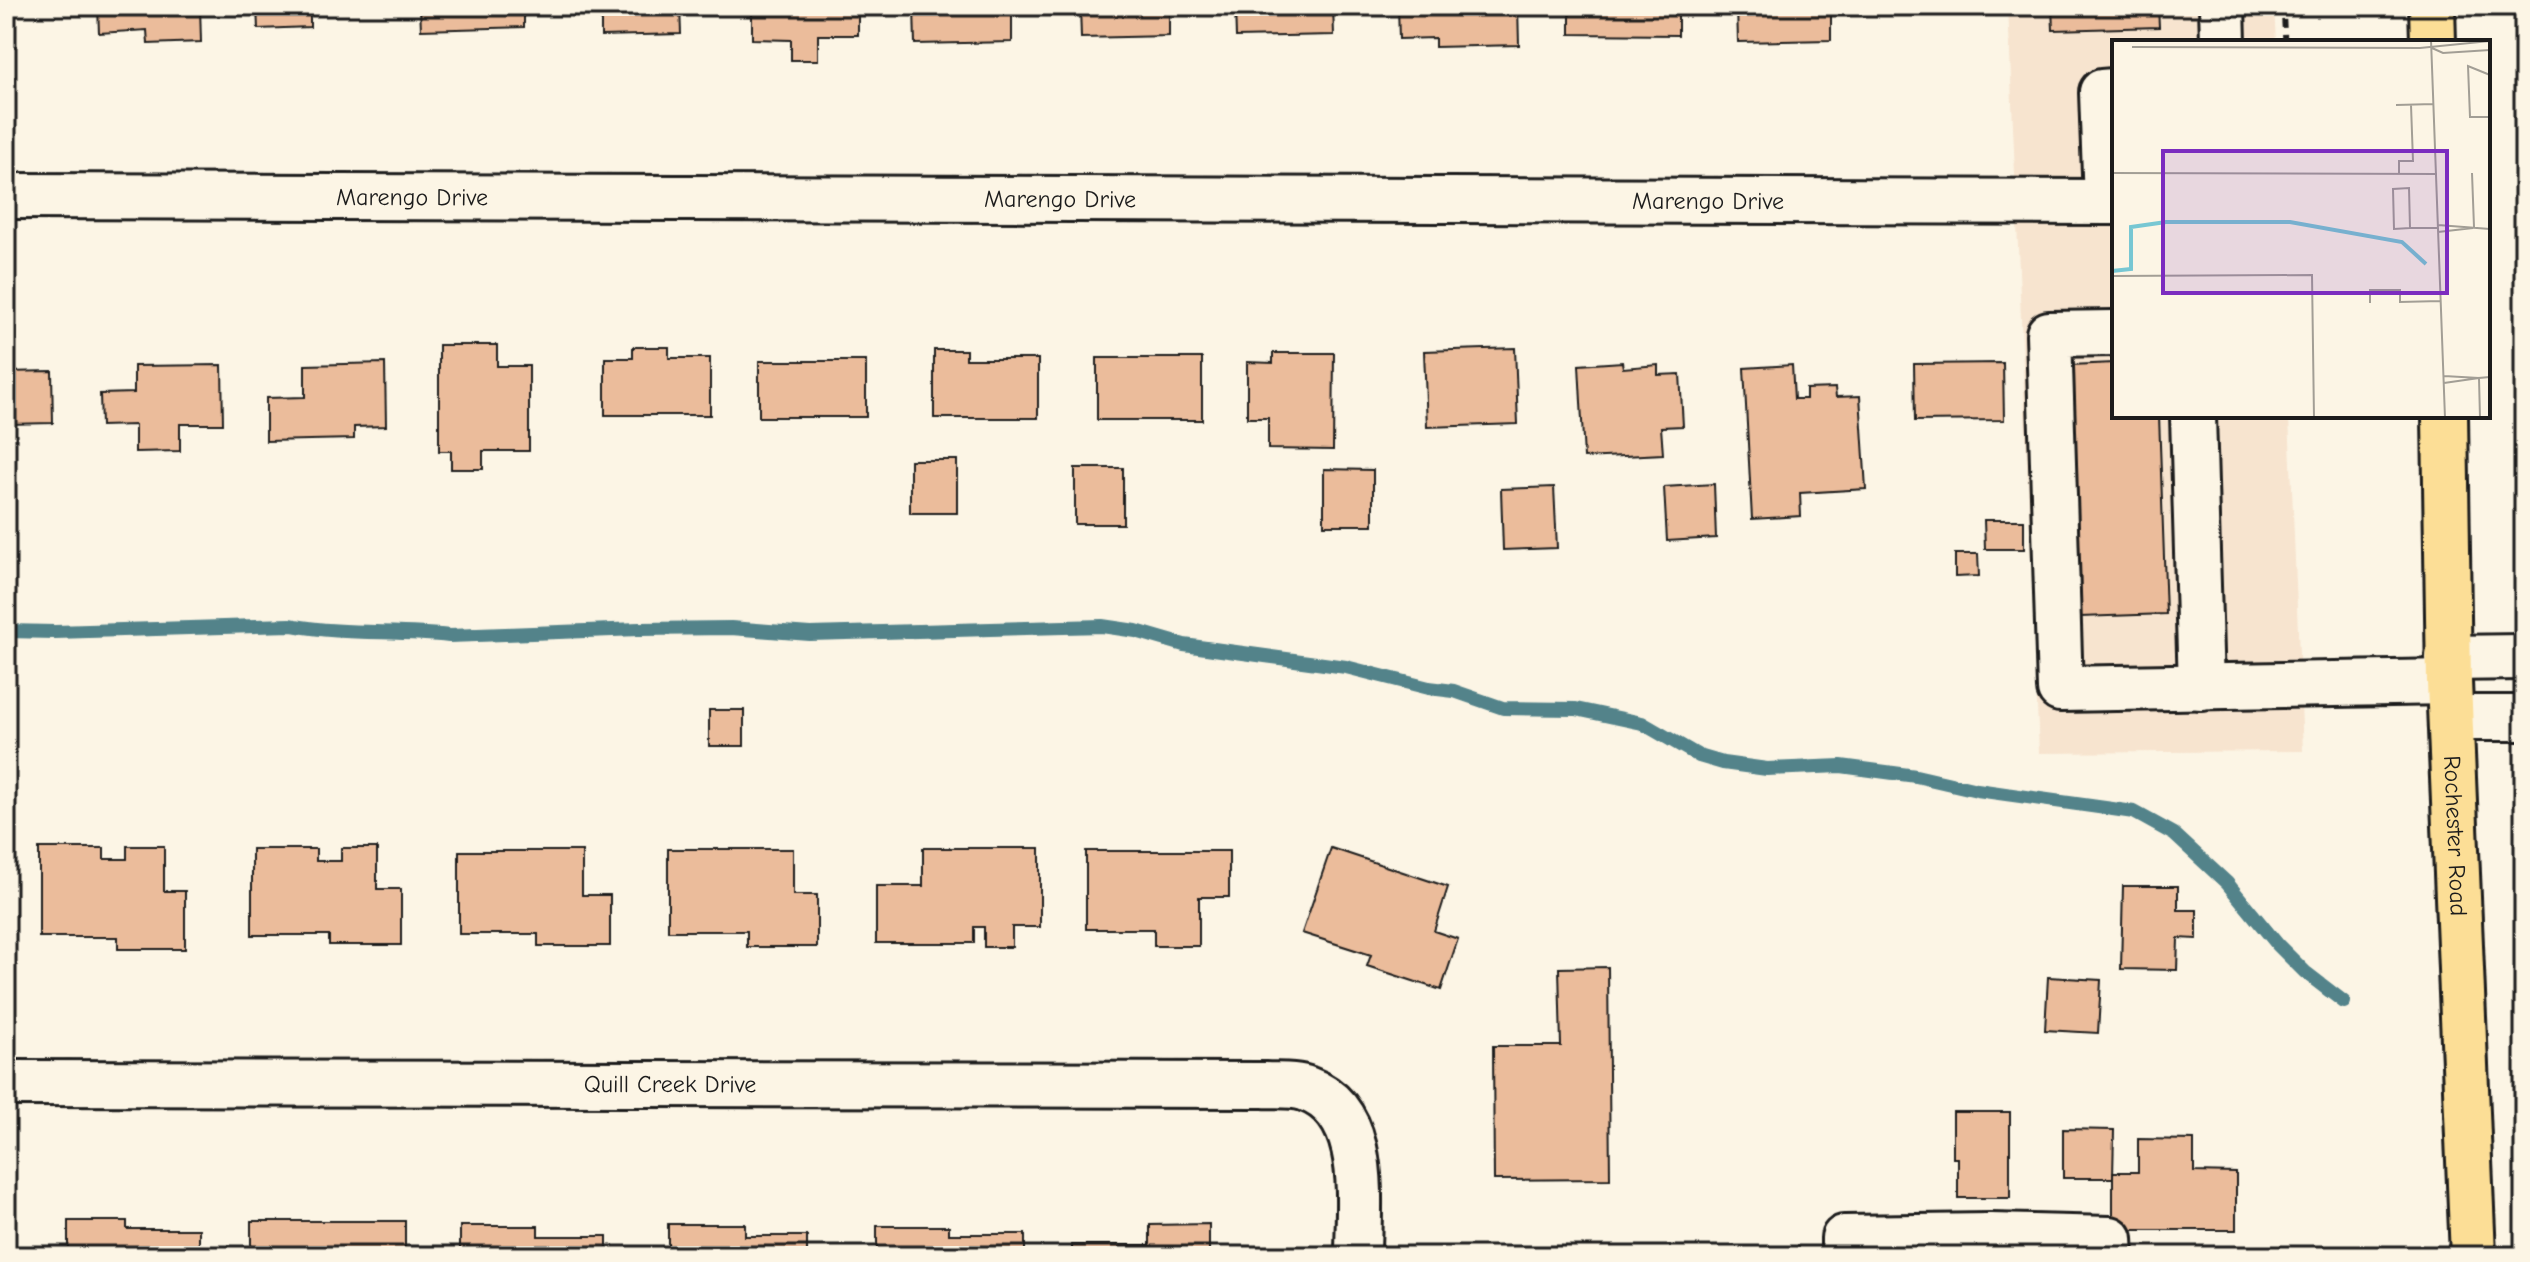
<svg xmlns="http://www.w3.org/2000/svg" width="2530" height="1262" font-family="'Comic Neue',sans-serif">
<rect width="100%" height="100%" fill="#fcf5e5"/>
<filter id="ink" filterUnits="userSpaceOnUse"><feTurbulence type="fractalNoise" baseFrequency=".0125" numOctaves="2"/><feDisplacementMap in="SourceGraphic" scale="16" xChannelSelector="R" yChannelSelector="G"/><feConvolveMatrix kernelMatrix="1 2 1 2 8 2 1 2 1" color-interpolation-filters="sRGB"/></filter>
<g filter="url(#ink)">
<path fill="#f7e4cf" d="M2008,6H2274L2276,42H2114V416H2289L2303,751L2039,753Z"/>
<g fill="none" stroke-linecap="round" stroke-linejoin="round">
<path stroke="#53838a" stroke-width="14" d="M6,631L55,632L291,625C343,635 397,630 449,636L639,629L731,628L810,634L1102,626L1136,631L1184,645L1346,667L1429,688L1454,691L1503,708L1576,709L1642,723L1699,756L1723,763L1767,769L1841,766L1916,776L1977,790L2134,812L2174,834L2227,883L2278,945L2305,972L2344,1002"/>
</g>
<path fill="#ebbc9b" stroke="#1c1c1c" stroke-width="2" d="M6,6H12L13,36H6Z
M98,6H200L201,42L148,44L147,30L99,33Z
M257,6H310V27L258,29Z
M420,6H524V27L421,30Z
M601,6H680L681,34L601,36Z
M752,6H858V35H818V60H791V40L752,39Z
M914,6H1012V42L915,44Z
M1080,6H1169V36L1081,38Z
M1235,6H1333L1334,35L1236,37Z
M1398,6H1518L1519,45L1435,47V38L1399,39Z
M1570,6H1678V35L1570,34Z
M1737,6H1831V40L1738,42Z
M2052,6H2158L2159,27L2053,30Z
M439,345H497V366H529V451H483V469H451V451H439Z
M633,347H669V358H710V415H605V358H633Z
M1515,348L1518,424L1427,427L1424,351Z
M934,350H966V359H1038V418H934Z
M1273,353H1334L1333,450L1268,449V418H1247V362L1273,363Z
M1097,358H1202V420H1097Z
M759,361H866V417H759Z
M1622,362L1623,368L1658,365V375L1680,374L1683,426L1661,427L1663,454L1584,458L1579,365Z
M385,363L386,426L354,427V439L266,441V398L305,397V365Z
M2003,363L2004,420L1915,421L1914,364Z
M2114,363V416H2159L2166,614L2080,617L2071,365Z
M222,365L223,424H180V451L135,452V425L101,426L100,394L134,393V366Z
M1792,365L1794,399H1806V389L1835,388L1836,397L1860,396L1866,489L1800,493L1801,516L1752,519L1744,368Z
M52,371L53,423L6,424V372Z
M910,460H957V513H910Z
M1075,468H1123V524H1075Z
M1324,469L1373,470V525H1324Z
M1714,484L1716,538L1667,541L1664,487Z
M1554,487L1557,548L1503,550L1501,489Z
M1984,520H2024V549H1985Z
M1955,554H1978L1979,576L1955,577Z
M709,710H744V746H709Z
M127,846H164V891H185V949H118V937H39V848H104V859H127Z
M341,848H377V889H401V945H329V935H252V849H316V861H341Z
M923,848H1040V927H1012V947H984V927H974V943H876V886H923Z
M1331,848L1448,887L1434,931L1458,939L1441,990L1367,966L1371,955L1302,933Z
M668,849H793V895H817V947H747V931H668Z
M459,851H582V895H610V946H538V934H459Z
M1086,851H1229V897H1199V946H1154V929H1086Z
M2123,886H2178V910H2197V939L2178,938L2177,970L2121,969Z
M1608,967L1610,1179L1494,1180L1493,1046H1561L1559,968Z
M2048,977L2101,980L2098,1033L2045,1030Z
M1953,1112H2010V1198H1958V1158H1953Z
M2063,1129L2114,1130L2113,1178H2063Z
M2138,1139L2194,1140V1172L2236,1173V1230H2113V1172H2138Z
M68,1221H127V1229H199V1256H68Z
M251,1221H405V1256H251Z
M668,1224H745V1236H807V1256H668Z
M1209,1224V1256H1072V1245H1150V1225Z
M460,1226H538V1236H607V1256H460Z
M877,1226H949V1234H1025V1256H877Z"/>
<g fill="none" stroke-linecap="round" stroke-linejoin="round">
<defs>
<g id="minor">
<path d="M2222,6L2223,42"/>
<path id="s1" d="M6,196L2114,202"/>
<path d="M2106,202L2102,92L2114,91"/>
<path d="M2114,333L2049,334L2060,689L2449,682"/>
<path d="M2193,416L2201,687"/>
<path d="M2448,658L2524,657"/>
<path d="M2452,718H2524"/>
<path id="s2" d="M6,1083L1264,1085C1277,1086 1295,1084 1307,1089C1371,1112 1358,1203 1358,1256"/>
<path d="M1844,1256V1238L1990,1236L2110,1239L2111,1256"/>
</g>
<g id="major">
<path d="M2432,6L2433,42"/>
<path id="s3" d="M2445,416L2449,682L2473,1256"/>
</g>
</defs>
<use href="#minor" stroke="#1c1c1c" stroke-width="50"/>
<use href="#major" stroke="#1c1c1c" stroke-width="50"/>
<path stroke="#1c1c1c" stroke-width="5" stroke-dasharray="8 6" stroke-linecap="butt" d="M2283,6L2285,42"/>
<use href="#minor" stroke="#fcf5e5" stroke-width="44"/>
<use href="#major" stroke="#fcde96" stroke-width="44"/>
</g>
</g>
<g text-anchor="middle" stroke-width="7" stroke-linejoin="round" paint-order="stroke">
<g font-size="24" fill="#1c1c1c" stroke="#fcf5e5">
<text dy="8" stroke="none"><textPath href="#s1" startOffset="406">Marengo Drive</textPath></text>
<text dy="8" stroke="none"><textPath href="#s1" startOffset="1054">Marengo Drive</textPath></text>
<text dy="8" stroke="none"><textPath href="#s1" startOffset="1702">Marengo Drive</textPath></text>
<text dy="8" stroke="none"><textPath href="#s3" startOffset="420">Rochester Road</textPath></text>
<text dy="8" stroke="none"><textPath href="#s2" startOffset="664">Quill Creek Drive</textPath></text>
</g>
</g>
<g transform="translate(2112 40)">
<rect width="378" height="378" fill="#fcf5e5"/>
<path fill="none" stroke="#77c7d3" stroke-width="4" d="M0,231L19,229V187L54,182H178L290,202L314,224"/>
<path fill="none" stroke="#a29e95" stroke-width="2" d="M319,0L333,378M20,7L308,8L378,1M320,8L331,13L378,10M378,35L356,26L358,77H378M284,65L322,64M0,133L325,134M360,133L362,187M287,134V121H301L299,65M326,185L378,189M298,188L297,148L281,149L282,189L298,188H326M326,192L361,188M0,236L200,235L202,378M258,263V250H288V262L329,261M332,336L367,338L332,343M368,378L367,338L378,337"/>
<path fill="#7b2cbf" fill-opacity="0.15" stroke="#7b2cbf" stroke-width="4" d="M51,111H335V253H51Z"/>
<rect width="378" height="378" fill="none" stroke="#1c1c1c" stroke-width="4"/>
</g>
<rect width="2530" height="1262" fill="none" stroke="#fcf5e5" stroke-width="32"/>
<rect x="16" y="16" width="2498" height="1230" fill="none" stroke="#1c1c1c" stroke-width="3" filter="url(#ink)"/>
</svg>
